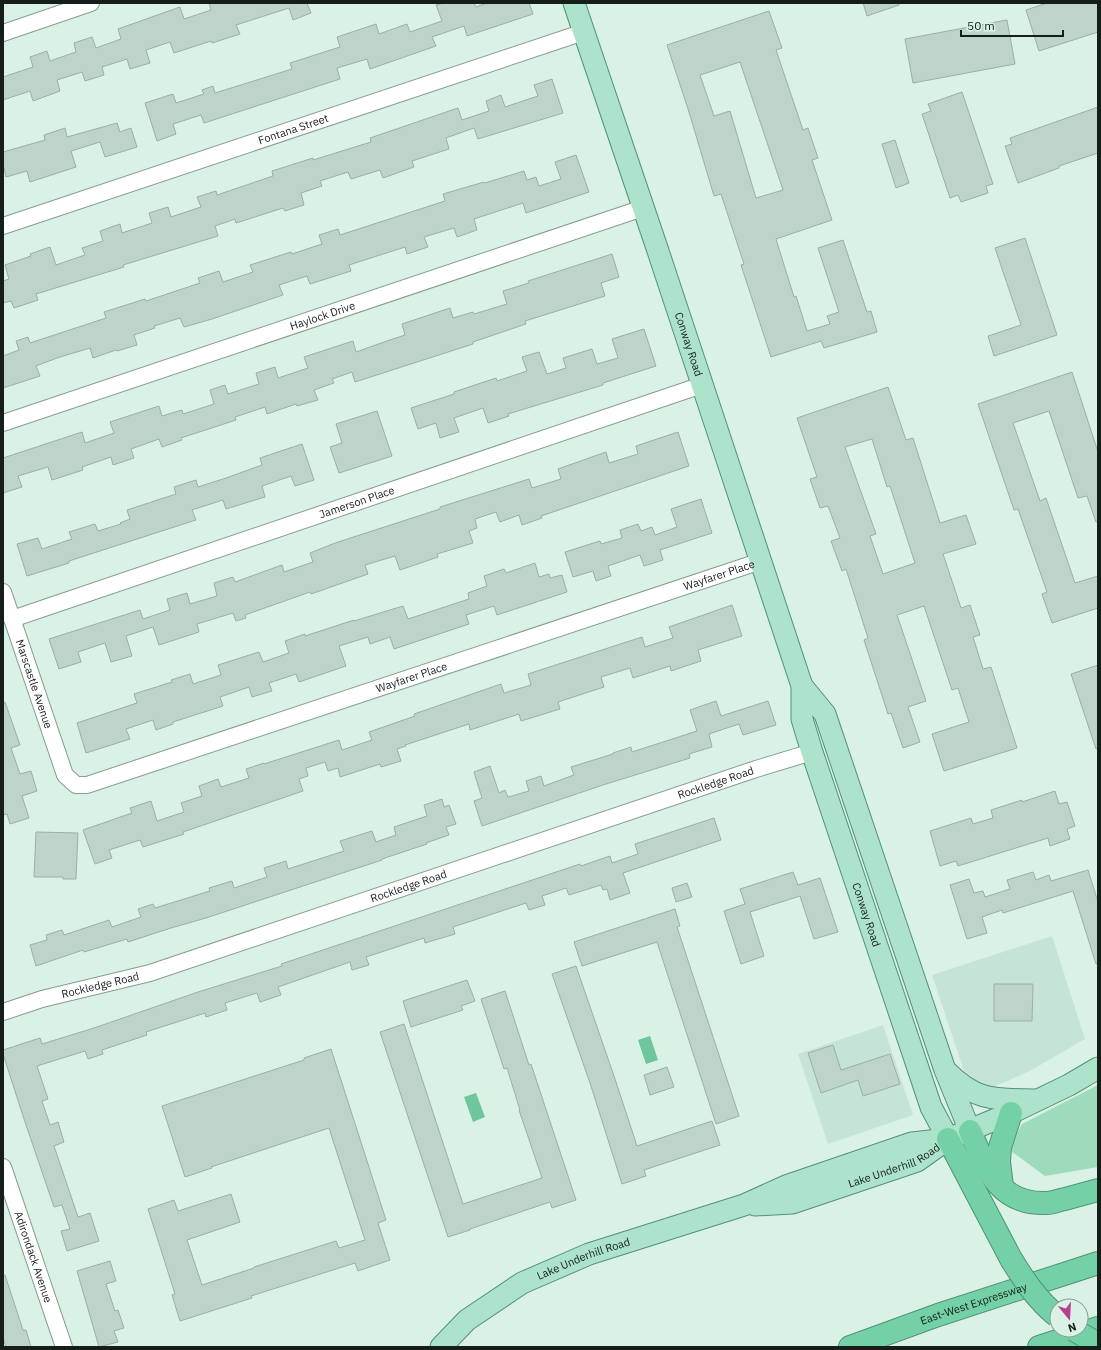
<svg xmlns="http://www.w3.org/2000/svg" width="1101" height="1350" font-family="'IBM Plex Sans',sans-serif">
<rect width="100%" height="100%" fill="#daf1e5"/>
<path fill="#c6e4d5" d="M1052,936L1085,1039L1030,1071L991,1088L978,1082L964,1071L932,975Z
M883,1025L913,1115L828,1144L798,1054Z"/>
<path fill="#9edbbd" d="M1098,1085V1167L1045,1176L1008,1149L1022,1124Z"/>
<path fill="#6fc59e" d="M650,1036L658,1060L646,1064L638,1040Z
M476,1093L485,1117L473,1122L464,1097Z"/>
<path fill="#bed4c8" stroke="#9bb0a5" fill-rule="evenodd" d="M209,3H307L311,13L293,20L289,8L236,25L240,34L212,43L211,41L174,53L170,42L146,50L150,63L130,69L127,59L102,67L104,75L85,81L82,72L57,80L60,91L33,101L30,91L3,100V77L33,67L30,57L47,51L50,61L76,52L74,43L92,37L96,48L121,39L118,29L180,7L184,19L211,10Z
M444,3H474L476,7L487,3H529L533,14L467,36L464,26L432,37L436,46L370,69L367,59L337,68L340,79L204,123L201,115L173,124L176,134L157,141L145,103L173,94L176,103L204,94L202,90L213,86L215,93L292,69L290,63L340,47L337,37L376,24L379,34L407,24L410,32L442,21L436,5Z
M863,3H899V5L867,16Z
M1047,3H1098V32L1039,51L1026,10Z
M769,11L782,48L776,50L803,130L808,128L818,158L812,160L832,220L776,239L794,297L796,296L807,331L830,324L827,316L839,312L818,248L843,240L867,312L871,311L877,332L824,348L821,341L771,357L741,265L744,264L721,194L714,196L689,112L667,45ZM740,62L783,190L756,198L730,111L714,116L700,75Z
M1007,20L1015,64L913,83L905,39Z
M552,79L563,113L478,139L474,128L446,138L449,149L412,161L414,167L383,178L380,170L351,179L348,172L320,181L322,186L301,193L304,205L285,211L283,208L236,223L235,219L215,226L218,236L123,265L124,267L36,294L38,300L14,308L11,301L3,303V281L9,279L5,265L31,256L30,254L50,247L56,265L85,255L82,248L103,241L100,231L120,224L122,233L152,223L149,213L168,207L171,217L201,207L197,197L216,191L217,195L273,176L272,171L313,158V160L371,142L370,138L458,108L462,120L489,111L486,101L501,95L505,107L538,96L534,85Z
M962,92L993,184L986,186L988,193L961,202L958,195L950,198L922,114L931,111L928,104Z
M1098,107V153L1059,166V168L1018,183L1005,146L1012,144L1010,138Z
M117,123L120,132L131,128L137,147L105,157L100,142L71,151L76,167L30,182L27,171L6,177L3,164V152L45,140L44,135L65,128L67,137Z
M895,140L909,183L896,188L882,144Z
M576,155L589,192L526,213L523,203L474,219L477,230L457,237L454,228L424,237L428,247L407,254L405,247L349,265L351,271L310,284L307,276L279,285L283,295L212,319L184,327L180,318L154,326L155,328L134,335L137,345L117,351L116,350L93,358L90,348L57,358L36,366L40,376L3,388V356L19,350L16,341L28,337L30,343L106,318L104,312L145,299L146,301L200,283L198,278L219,271L223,282L253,272L250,265L291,252L292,254L322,244L319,235L338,229L340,235L445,201L443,194L484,182L485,183L524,171L527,180L536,177L539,186L561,179L555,162Z
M1025,238L1057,335L994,356L988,336L1021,325L995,248Z
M612,254L619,277L601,283L605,296L525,321L526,324L473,342V344L355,382L352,372L332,379L334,383L314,390L318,400L297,406L296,404L267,414L265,407L235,417L236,420L181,438L182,440L162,447L159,439L131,449L134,458L113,465L111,457L82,467L83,470L52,480L48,467L18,476L22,487L3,493V458L82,432L85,443L114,433L110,422L159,406L162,416L182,410L183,414L214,404L210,390L225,385L228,394L259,384L256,373L275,367L278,378L308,368L304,357L353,341L356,352L384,342L405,335L402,324L450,308L453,318L473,312L474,314L507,304L503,291L529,283L528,281Z
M644,329L656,366L603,383V385L508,414L509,416L488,423L483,408L454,418L459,432L440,438L436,423L418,429L411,408L454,394V392L496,378L497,381L527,371L522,357L539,352L547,374L566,368L563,358L592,349L597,364L618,358L612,339Z
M1072,372L1098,452V522H1096L1087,496L1078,498L1049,411L1013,423L1040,501L1046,498L1075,583L1098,576V608L1052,623L1042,594L1047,592L1018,509L1014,510L978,404Z
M888,387L906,440L913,438L940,523L966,515L976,544L943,554L961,608L970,605L980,635L973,637L983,669L991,667L1017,748L944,771L932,734L969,722L958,688L952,690L924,606L897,615L926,701L908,707L920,742L903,748L891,713L888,714L864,640L868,638L846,569L842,571L831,541L840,538L828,506L820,508L810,479L817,477L797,418ZM872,439L887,487L890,486L915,563L883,574L870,536L876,534L845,447Z
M377,411L392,456L339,473L330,447L342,443L336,424Z
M678,432L689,466L541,516L542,518L522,525L519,515L500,522L496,512L475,519L477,528L469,531L473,543L437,554L438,557L400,570L395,556L365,565L368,574L311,594L310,592L245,615L246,618L236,621L233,613L197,624L199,632L159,645L153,627L126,636L132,656L111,662L105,643L78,652L81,662L59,669L49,639L140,610L143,619L170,610L167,599L187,593L190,604L217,596L214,583L233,577L235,582L282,565L284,572L313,562L310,553L335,543L440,509V507L529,479L532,488L561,479L558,469L606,452L609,463L638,454L636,446Z
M302,444L314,480L295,486L291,476L262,486L265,497L226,509L223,500L192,510L196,520L69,561V563L27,576L17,544L38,538L42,549L72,539L69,532L95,524L98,531L121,524L120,523L130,519L127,510L176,494L174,487L196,480L198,487L226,478L262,465L260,458Z
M701,499L712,533L660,550L663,560L644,566L640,555L608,566L611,576L596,581L593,571L573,577L565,552L600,541L601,544L622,538L620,530L638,524L641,531L652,527L655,535L677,527L671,509Z
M535,563L539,577L549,574L550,578L562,575L567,592L497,615L494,606L466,615L469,624L394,649L390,637L370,644L368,637L339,646L346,666L299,682L296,674L269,683L272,691L252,697L249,687L220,697L223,706L173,722V724L156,730L153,720L126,729L130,739L86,753L77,723L137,703L134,694L172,682L171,680L190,674L193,684L221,675L218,665L259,652L263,662L289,653L285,641L305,634V636L354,620V621L403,606L408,619L469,599L468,593L487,586L484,576L504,569L506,573Z
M732,605L742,636L698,650L701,661L671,671L670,666L633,678L630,668L601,677L604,687L558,702L560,709L521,721L519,714L470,730L469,724L405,745L406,746L397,749L401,761L381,767L380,764L340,777L338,768L328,771L325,762L306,768L308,776L299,779L303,791L183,832L184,834L143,847L140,840L109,850L112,858L95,864L83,830L132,813L130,808L151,801L157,821L184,812L181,803L202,796L199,786L218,779L221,787L249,778L246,769L264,763V764L339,740L342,750L372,740L369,732L415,716L414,714L501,684L504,693L531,685L528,674L642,637L645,647L673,638L669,627Z
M1098,665V748L1096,749L1071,674Z
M716,701L721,716L768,701L776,725L743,735L739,724L709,734L712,747L689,754L690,758L603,785L482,826L474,801L482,798L474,772L490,766L499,793L505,790L508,797L529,791L526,781L541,776L544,786L574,775L571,767L613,754V753L631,747L632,752L697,731L690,710Z
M3,702H5L20,745L11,748L20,774L31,771L37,791L22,796L29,818L10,824L7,814L3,815Z
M1055,791L1059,804L1067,802L1075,826L1067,829L1070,839L1050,846L1048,838L958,866L956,861L940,866L930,831L971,818L973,824L993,818L991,810L1022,800V802Z
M442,799L444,807L449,805L456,824L446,827L449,835L426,843L427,844L382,859V860L206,918L171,928L128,942L127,939L84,952L83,950L36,966L30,945L47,940L46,935L62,930L64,935L109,920L112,927L141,917L138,909L153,904L155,908L210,891L209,888L232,881L234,888L267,877L264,868L286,861L288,869L344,851L340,841L372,831L376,842L396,835L394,827L427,816L424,805Z
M714,818L721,840L623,873L630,893L610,900L607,889L603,890L601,885L569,895L566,888L542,896L545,905L529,910L526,903L453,927L455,934L425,943L424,938L366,957L369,965L352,970L350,962L278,987L281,995L260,1002L257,993L225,1003L227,1010L206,1017L205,1013L146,1032L147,1035L102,1050L103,1054L88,1059L85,1051L37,1066L48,1099L42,1101L50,1125L58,1122L64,1142L54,1146L78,1217L90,1213L99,1241L67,1251L61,1231L70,1229L62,1205L54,1207L24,1119L3,1054V1050L40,1038L42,1044L94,1028L198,992L282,966L281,964L580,864L581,866L610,856L612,863L638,854L635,844Z
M36,832L78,833L76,879H63V877H34Z
M1088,870L1098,902V963L1096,964L1073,891L1003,913L1002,910L982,917L987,933L967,939L950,885L969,879L974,893L983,891L985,897L1010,889L1007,880L1033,872L1036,880L1049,875L1051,881Z
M793,872L798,885L820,878L838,932L814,939L800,896L750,912L764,956L741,964L724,911L745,904L740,889Z
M687,883L692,897L676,902L672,888Z
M675,909L680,926L677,927L739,1116L716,1124L657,942L582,966L574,942Z
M576,966L615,1079L637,1146L712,1121L720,1145L644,1170L646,1176L622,1184L590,1083L552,974Z
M467,980L475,1001L461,1006L463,1010L411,1027L403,1001Z
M994,984H1033L1032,1021H994Z
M505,991L529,1065L531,1064L576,1200L552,1208L550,1202L470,1229V1230L448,1237L380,1032L404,1024L463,1204L542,1178L519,1110H520L507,1068L504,1069L481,999Z
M833,1045L841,1070L890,1054L900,1084L863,1096L858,1080L821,1093L808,1053Z
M331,1049L386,1220L378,1223L390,1260L358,1271L355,1263L251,1296L252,1298L180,1321L172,1295L175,1294L148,1209L174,1200L178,1211L231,1194L240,1222L187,1240L202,1285L254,1268V1267L336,1241L339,1248L365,1240L329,1128L211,1167L212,1168L185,1177L162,1106L304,1060V1058Z
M667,1067L674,1087L650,1095L644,1075Z
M110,1261L116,1281L106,1284L115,1311L118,1310L124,1328L114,1331L118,1342L99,1347L77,1271Z
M5,1275L23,1330H26L31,1347H6L3,1338V1276Z"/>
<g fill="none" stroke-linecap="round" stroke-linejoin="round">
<defs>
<g id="minor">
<path d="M3,33L91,3"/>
<path id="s1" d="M3,226L584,32"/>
<path id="s2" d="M3,423L643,208"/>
<path id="s3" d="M3,592L65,775L76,785H87L761,561"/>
<path id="s4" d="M12,619L702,385"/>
<path id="s5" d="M3,1012L42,999L150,973L756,769L812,752"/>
<path id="s6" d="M3,1167L64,1347"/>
</g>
<g id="major">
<path id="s7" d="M574,3L657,248L802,686V719L812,752L931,1107L948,1139"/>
<path d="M802,686L825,714L945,1070L970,1131"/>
<path d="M947,1072C977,1102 995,1099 1034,1100"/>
<path id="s8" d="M755,1205L792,1203L917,1161L948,1139L1011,1113L1069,1085L1098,1068"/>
<path id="s9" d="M441,1347L467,1320L522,1283L589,1254L744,1205L786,1186L912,1143L948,1139"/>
</g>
<g id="highway">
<path d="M970,1131C986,1168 998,1205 1047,1203C1053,1203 1059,1200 1065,1199C1076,1196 1087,1193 1098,1190"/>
<path d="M948,1139L1011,1259"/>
<path d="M1002,1186L999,1162L1000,1147L1011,1113"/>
<path id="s10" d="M850,1347L938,1315L1098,1263"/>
<path d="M1039,1347L1098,1328"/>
</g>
</defs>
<use href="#minor" stroke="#889c92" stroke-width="18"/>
<use href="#major" stroke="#539276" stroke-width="23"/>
<use href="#highway" stroke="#539276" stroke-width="24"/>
<use href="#minor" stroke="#fff" stroke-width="16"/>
<use href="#major" stroke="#ace3ca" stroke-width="21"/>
<use href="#highway" stroke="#74d1a7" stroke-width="22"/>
<defs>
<path id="highway-bridge" d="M1011,1259C1024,1280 1037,1300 1057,1316
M1074,1330L1098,1344"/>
</defs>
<use href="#highway-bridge" stroke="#539276" stroke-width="24" stroke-linecap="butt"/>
<use href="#highway-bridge" stroke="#74d1a7" stroke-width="22"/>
</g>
<g text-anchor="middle" stroke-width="3" stroke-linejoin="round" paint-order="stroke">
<g font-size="11" fill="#161e1a" stroke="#daf1e5">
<text dy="4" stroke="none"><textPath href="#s1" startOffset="306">Fontana Street</textPath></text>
<text dy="4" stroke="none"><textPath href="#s2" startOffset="337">Haylock Drive</textPath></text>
<text dy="4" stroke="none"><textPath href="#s7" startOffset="360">Conway Road</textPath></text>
<text dy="4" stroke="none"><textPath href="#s4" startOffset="364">Jamerson Place</textPath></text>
<text dy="4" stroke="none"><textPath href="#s3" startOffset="885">Wayfarer Place</textPath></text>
<text dy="4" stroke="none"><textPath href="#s3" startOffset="561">Wayfarer Place</textPath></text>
<text dy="4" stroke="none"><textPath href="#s3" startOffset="97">Marscastle Avenue</textPath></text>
<text dy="4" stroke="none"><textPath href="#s5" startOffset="749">Rockledge Road</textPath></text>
<text dy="4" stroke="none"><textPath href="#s5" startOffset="425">Rockledge Road</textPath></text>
<text dy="4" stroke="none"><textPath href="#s7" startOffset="959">Conway Road</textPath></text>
<text dy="4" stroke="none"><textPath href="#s5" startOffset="101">Rockledge Road</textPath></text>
<text dy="4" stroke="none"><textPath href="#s8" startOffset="146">Lake Underhill Road</textPath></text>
<text dy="4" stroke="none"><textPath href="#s6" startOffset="95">Adirondack Avenue</textPath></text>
<text dy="4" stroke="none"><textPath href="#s9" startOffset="170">Lake Underhill Road</textPath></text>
<text dy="4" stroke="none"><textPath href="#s10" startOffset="131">East-West Expressway</textPath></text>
</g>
</g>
<rect width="1101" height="1350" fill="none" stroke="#161e1a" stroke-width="8"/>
<g transform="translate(1069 1318) rotate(162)"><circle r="19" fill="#daf1e5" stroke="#8c9d94"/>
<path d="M0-3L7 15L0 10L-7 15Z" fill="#b83e91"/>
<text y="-6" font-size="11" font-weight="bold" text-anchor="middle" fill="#161e1a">N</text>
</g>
<path d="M961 30v6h102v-6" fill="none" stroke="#161e1a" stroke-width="2"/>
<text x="967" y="30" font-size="12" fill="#161e1a" stroke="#daf1e5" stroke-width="3" paint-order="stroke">50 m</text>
</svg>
